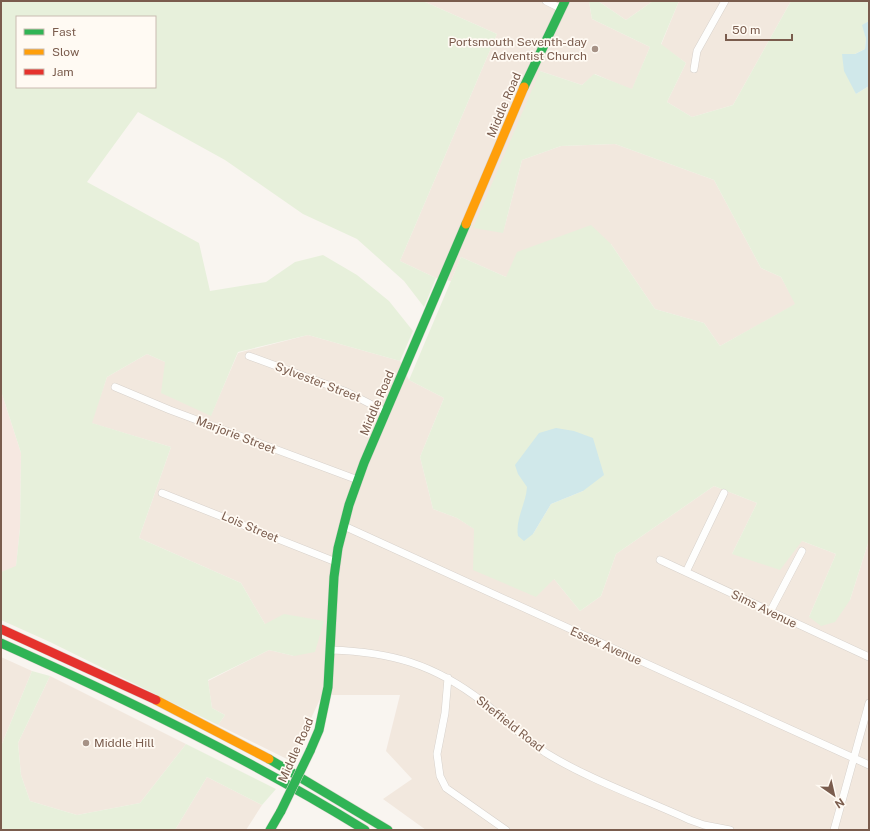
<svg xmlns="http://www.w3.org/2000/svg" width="870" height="831" font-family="'Public Sans',sans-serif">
<rect width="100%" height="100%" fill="#f9f5f0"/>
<path fill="#f2e8de" d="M423,1H593L589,2L592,19L650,47L632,90L595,74L582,85L540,71L503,233L522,160L561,146L615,144L714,180L761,268L781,277L796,304L720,346L704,323L655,309L611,244L506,277L461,257L451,281L436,278L400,261L497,34Z
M598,1H653L626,20Z
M679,1H791L733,105L692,117L667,102L686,63L661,45Z
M308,335L400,361L409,380L444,398L420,457L433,509L457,518L554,579L580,611L601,596L616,554L714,486L757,503L732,554L802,541L836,554L809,617L850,600L869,540V830H426L383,799L412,779L386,751L400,695H322L291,761L218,725L225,715L212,708L208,681L269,650L294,656L265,624L241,583L139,538L171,447L91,423L107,377L147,354L165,362L211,415L238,353Z
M1,657L32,671L1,746Z
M50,676L186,744L140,803L77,815L30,801L21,775L18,743Z
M207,777L262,805L246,830H175Z"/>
<path fill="#f6e8e1" d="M1,391L21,453L20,528L16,567L1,572Z"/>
<path fill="#e7f0db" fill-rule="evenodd" d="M1,1H423L497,34L400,261L436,278L424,307L404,281L357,239L303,214L225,160L138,112L87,182L199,243L210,291L266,282L295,262L323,255L357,275L389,301L413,331L400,361L308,335L238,352L211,416L161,393L165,362L147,354L107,377L92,423L171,447L139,538L241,583L265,624L284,614L324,621L315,652L294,656L269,650L208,680L212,708L225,715L218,725L50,642L1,620V572L16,566L20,528L21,453L1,391ZM17,17H155V87H17Z
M598,1L626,20L653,1H679L661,44L686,63L667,102L692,117L733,105L791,1H869V21L863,25L866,39L865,49L855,54H843L856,94L869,86V540L850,600L835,622L821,626L809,617L836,554L802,541L780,570L732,554L757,503L714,486L616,554L601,596L580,611L554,579L536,597L473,570L474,529L457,518L433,509L420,457L444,398L409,380L461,257L506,277L517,252L591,225L611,244L655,309L704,323L720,346L795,304L781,277L761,268L714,180L615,144L561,146L522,160L503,233L473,228L540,71L582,85L594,74L632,89L650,47L592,19L589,2ZM527,487L583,491L551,504L533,534L527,495Z
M32,671L50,676L18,743L21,775L30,801L77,815L140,803L186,744L276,789L262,805L207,777L175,830H1V746Z"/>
<path fill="#d0e8ea" d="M869,21V86L856,94L844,71L842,54H855L865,49L866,39L862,25Z
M556,428L574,431L593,438L604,475L583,491L551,504L533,534L524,541L518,536C515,519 526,504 527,487L518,474L515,465L539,433Z"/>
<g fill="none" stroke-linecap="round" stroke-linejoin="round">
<defs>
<path id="street" d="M546,1L562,9
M694,69L697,51L725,1
M249,356L347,392L386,412
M115,387L170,410L358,480
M162,493L336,562
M344,526L869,765
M660,560L869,657
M686,572L724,493
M770,612L802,551
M331,650C391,652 434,664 483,702C504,718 523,738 546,753C588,779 644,799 690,820L704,825L730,830
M448,678L445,713L437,754L440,776L446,788L506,830
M834,830L869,703"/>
<path id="fast" d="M524,87L565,1
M1,643C126,699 248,758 365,830
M310,751L319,730L328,687L334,577L338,548L349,505L364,463L466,224
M269,759L388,830
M270,830L281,811"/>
<path id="slow" d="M466,224L524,87
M156,700L269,759"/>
<path id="jam" d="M1,629L156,700"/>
</defs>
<use href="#street" stroke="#d7d1cb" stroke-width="8"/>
<use href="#fast" stroke="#d9d2cb" stroke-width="10"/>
<use href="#slow" stroke="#d9d2cb" stroke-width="10"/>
<use href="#jam" stroke="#d9d2cb" stroke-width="10"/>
<use href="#street" stroke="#fefefd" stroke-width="7"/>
<use href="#fast" stroke="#30b455" stroke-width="9"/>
<use href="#slow" stroke="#ff9f0a" stroke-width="9"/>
<use href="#jam" stroke="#e5322d" stroke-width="9"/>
<defs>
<path id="fast-bridge" d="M281,811L310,751"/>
</defs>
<use href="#fast-bridge" stroke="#d9d2cb" stroke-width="10" stroke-linecap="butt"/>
<use href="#fast-bridge" stroke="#30b455" stroke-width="9"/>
</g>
<g fill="#a69286" stroke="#fffaf3" stroke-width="1.5">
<circle cx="595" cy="49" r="4"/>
<circle cx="86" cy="743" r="4"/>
</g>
<g text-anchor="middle" stroke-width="3.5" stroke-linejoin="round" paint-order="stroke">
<g font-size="12" fill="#7a5c4d" stroke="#fffaf3" text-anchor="end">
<text x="587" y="46">Portsmouth Seventh-day<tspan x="587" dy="14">Adventist Church</tspan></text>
<text x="94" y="747" text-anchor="start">Middle Hill</text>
</g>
<g font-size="12" fill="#7a5c4d" stroke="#fffaf3">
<text transform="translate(504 105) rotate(-67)" y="4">Middle Road</text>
<text transform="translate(318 382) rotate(21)" y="4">Sylvester Street</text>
<text transform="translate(377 403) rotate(-67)" y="4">Middle Road</text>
<text transform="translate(236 435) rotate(21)" y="4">Marjorie Street</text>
<text transform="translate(250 527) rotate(23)" y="4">Lois Street</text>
<text transform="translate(764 609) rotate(26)" y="4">Sims Avenue</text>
<text transform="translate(606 646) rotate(24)" y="4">Essex Avenue</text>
<text transform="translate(510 724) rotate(38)" y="4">Sheffield Road</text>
<text transform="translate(296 750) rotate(-66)" y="4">Middle Road</text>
</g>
</g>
<rect width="870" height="831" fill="none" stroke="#7a5c4d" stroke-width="4"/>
<rect x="16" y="16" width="140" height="72" fill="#fffaf3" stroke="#cabbb1"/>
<rect x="24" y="29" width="20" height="6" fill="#30b455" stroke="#cabbb1"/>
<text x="52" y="36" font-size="12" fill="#7a5c4d">Fast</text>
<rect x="24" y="49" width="20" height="6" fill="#ff9f0a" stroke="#cabbb1"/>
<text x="52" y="56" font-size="12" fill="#7a5c4d">Slow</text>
<rect x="24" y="69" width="20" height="6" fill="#e5322d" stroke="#cabbb1"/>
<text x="52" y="76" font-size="12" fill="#7a5c4d">Jam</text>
<g transform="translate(834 795) rotate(146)" stroke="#fffaf3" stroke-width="3" paint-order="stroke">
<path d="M0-3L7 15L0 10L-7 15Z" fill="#7a5c4d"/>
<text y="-6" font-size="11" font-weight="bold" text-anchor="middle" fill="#7a5c4d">N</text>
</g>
<path d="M726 34v6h66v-6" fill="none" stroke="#7a5c4d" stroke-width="2"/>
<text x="732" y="34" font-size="12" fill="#7a5c4d" stroke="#fffaf3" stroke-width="3" paint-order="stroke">50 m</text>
</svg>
